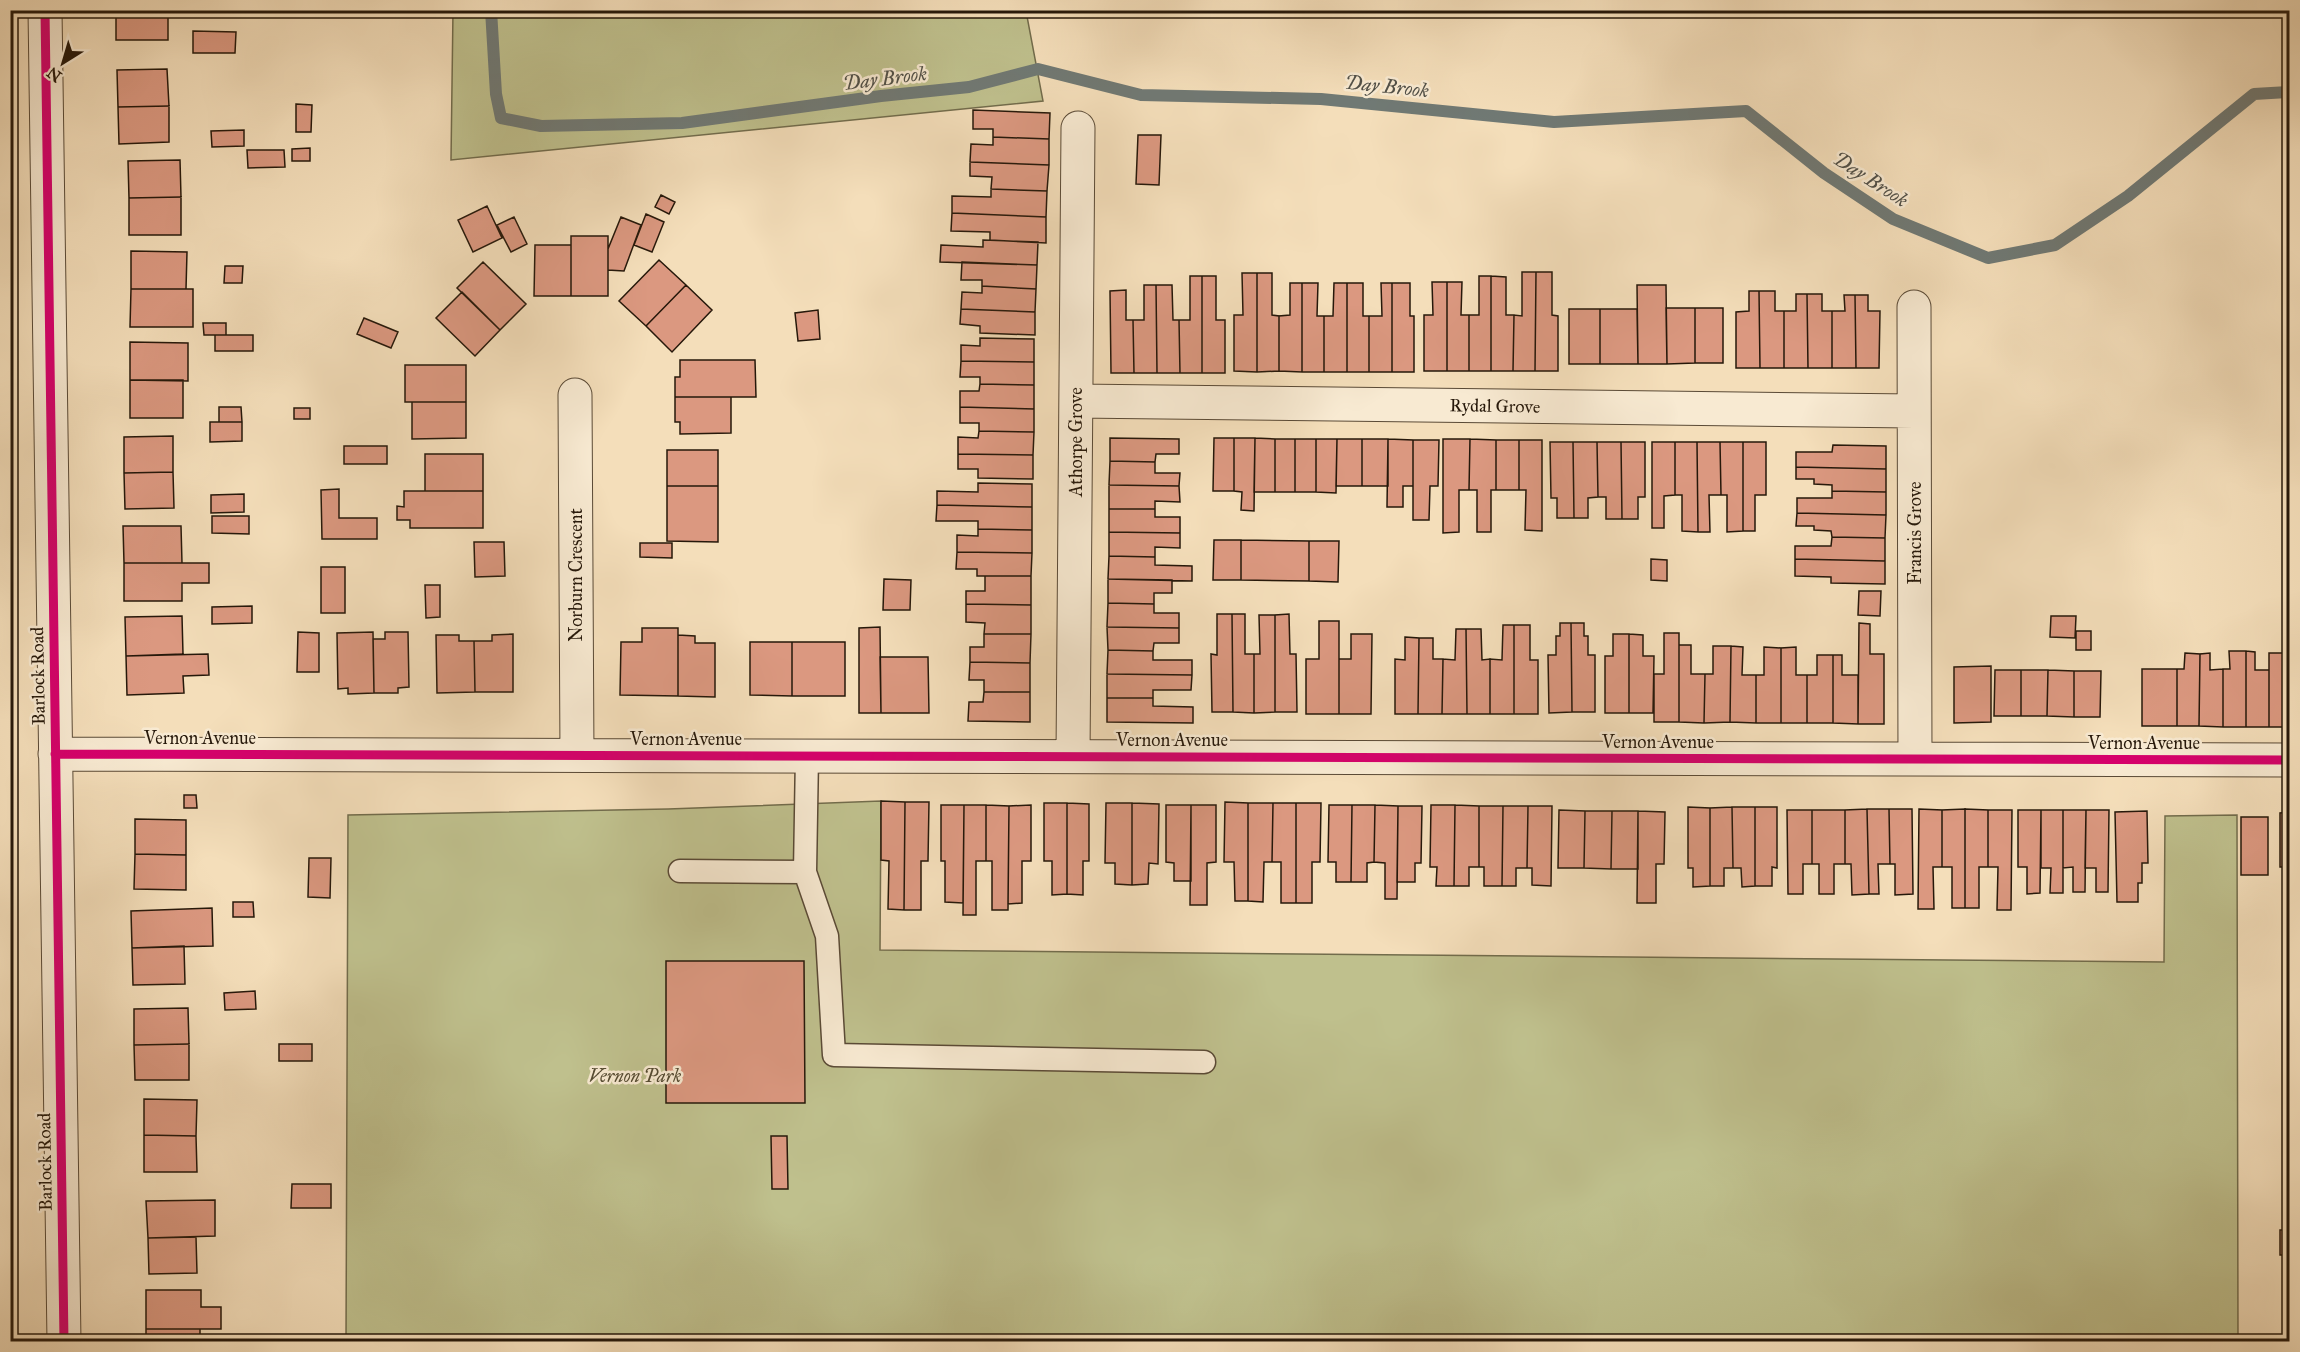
<svg xmlns="http://www.w3.org/2000/svg" width="2300" height="1352" font-family="'IM FELL Great Primer',serif">
<rect width="100%" height="100%" fill="#f4deba"/>
<filter id="stains"><feTurbulence type="fractalNoise" baseFrequency=".00333" numOctaves="4"/><feColorMatrix values="0 0 0 0 .2 0 0 0 0 .09 0 0 0 0 .02 0 0 0 .5 -.17"/></filter>
<radialGradient id="worn" r=".72"><stop offset=".6" stop-color="#630" stop-opacity="0"/><stop offset="1" stop-color="#630" stop-opacity=".3"/></radialGradient>
<path fill="#bfc08d" stroke="#726c4c" stroke-width="1.5" d="M453,11H1026L1043,101L451,160Z
M881,801L880,950L2164,962L2165,816L2237,815L2238,1341L346,1342L348,815L668,809Z"/>
<g fill="none" stroke-linecap="round" stroke-linejoin="round">
<path stroke="#707974" stroke-width="12" d="M491,10L496,94L501,118L541,126L682,123L881,96L969,87L1038,69L1141,95L1321,99L1554,122L1746,111L1824,173L1893,219L1988,258L2055,245L2128,196L2254,94L2290,92"/>
</g>
<path fill="#db9880" stroke="#26180a" stroke-width="1.5" d="M116,10H168V40H116Z
M193,31L236,32L235,53H193Z
M167,69L169,106L118,107L117,70Z
M296,104L312,105L311,132H296Z
M169,106V142L119,144L118,107Z
M973,110L1050,113L1049,139L993,137V129H973Z
M244,130V146L212,147L211,131Z
M1138,135H1161L1159,185L1136,184Z
M993,137L1049,139V165L970,162L971,144L993,145Z
M310,148V161H292V149Z
M247,150H284L285,167L248,168Z
M180,160L181,197L129,198L128,161Z
M970,162L1049,165L1047,191L991,189L992,177L970,176Z
M991,189L1047,191L1046,217L952,213V196L991,197Z
M661,195L675,202L669,214L655,207Z
M181,197V235H129V198Z
M487,206L502,238L473,252L458,220Z
M952,213L1046,217V243L990,240V232L951,231Z
M646,214L664,222L652,252L634,245Z
M514,217L527,244L511,252L497,225Z
M621,217L641,225L624,271L608,270V249Z
M571,236H608V296H571Z
M983,240L1038,242L1037,265L940,262L941,245L983,247Z
M535,245H571V296H534Z
M131,251L187,252L186,289H131Z
M659,260L686,285L646,326L619,301Z
M483,262L526,304L500,330L457,288Z
M962,262L1037,265L1036,289L982,286V280H961Z
M225,266H243L242,283H224Z
M1522,272H1536L1535,371H1513L1514,315L1522,316Z
M1536,272H1552V315L1558,316V371H1535Z
M1242,273H1257V372L1234,371V315H1243Z
M1257,273H1272V315L1279,316V371L1257,372Z
M1190,276H1202V373H1180L1179,320H1190Z
M1202,276H1216V320H1225V373H1202Z
M1479,276H1491V371H1469V315H1479Z
M1491,276L1506,277V315H1514L1513,371H1491Z
M1432,282H1447V371H1424V315H1433Z
M1447,282H1462L1461,315H1469V371H1447Z
M1290,283H1302V372L1279,371V316L1290,315Z
M1302,283H1318L1317,316H1324V372H1302Z
M1334,283H1347V372H1324V316H1333Z
M1347,283H1363V316H1369V372H1347Z
M1381,283H1392V372H1369V316H1382Z
M1392,283H1410V316H1414V372H1392Z
M686,285L712,310L672,352L646,326Z
M1144,285H1156L1157,373H1134L1133,320H1144Z
M1156,285H1172L1173,320H1179L1180,373H1157Z
M1637,285H1666L1667,364H1638Z
M982,286L1036,289L1035,312L961,309L962,292L982,293Z
M131,289H193V327H130Z
M1126,290V320H1133L1134,373H1111L1110,291Z
M1749,291H1759L1760,368H1736V312L1749,311Z
M1759,291H1775V311H1784V368H1760Z
M462,292L500,330L475,356L436,318Z
M1796,294H1807L1808,368H1784V311H1796Z
M1807,294H1822V311H1832V368H1808Z
M1844,295H1855L1856,368H1832V311H1845Z
M1855,295H1868V311H1880L1879,368H1856Z
M1666,308H1695V363L1667,364Z
M1695,308H1723V363H1695Z
M961,309L1035,312V335L980,333V326L960,324Z
M1569,309H1600V364H1569Z
M1600,309H1637L1638,364H1600Z
M818,310L820,339L798,341L795,313Z
M364,318L398,332L391,348L357,334Z
M203,323H226V335H204Z
M215,335H253V351H215Z
M980,338L1034,339V362L961,361V345L980,346Z
M130,342L188,343V381L130,380Z
M680,360H755L756,397H675V377H680Z
M961,361L1034,362V385L980,384V377H960Z
M405,365H466V402H405Z
M130,380H183V418H130Z
M980,384L1034,385V409L960,407V391H979Z
M675,397H731V433L680,434V422H675Z
M412,402H466V438L412,439Z
M219,407H241L242,422H219Z
M960,407L1034,409V432L979,431V423H960Z
M294,408H310V419H294Z
M210,422H242V441L210,442Z
M979,431L1034,432L1033,455L958,454V437L978,438Z
M173,436V472L124,473V437Z
M1110,438L1179,439V454H1156L1155,462L1110,461Z
M1214,438H1234V491H1213Z
M1234,438H1255L1254,511L1241,510L1242,492L1234,491Z
M1255,438L1275,439V492H1254Z
M1275,439H1295V492H1275Z
M1295,439H1316V492H1295Z
M1316,439H1337L1336,493L1316,492Z
M1337,439H1362V486H1336Z
M1362,439H1388V486H1362Z
M1388,439L1413,440V486H1403V507H1387Z
M1443,439H1470L1469,490H1459V532L1443,533Z
M1470,439L1496,440V490H1491V532H1477V490H1469Z
M1413,440H1439L1438,486H1430L1429,520H1413Z
M1496,440H1519V490H1496Z
M1519,440H1542V531L1525,530L1526,490H1519Z
M1550,442H1573L1574,518H1557V498H1551Z
M1573,442H1597L1598,497L1588,498V518H1574Z
M1597,442H1621L1622,519H1606V497H1598Z
M1621,442H1645V497H1638V519H1622Z
M1652,442H1675V495L1664,496V528H1652Z
M1675,442H1697L1698,532L1682,531V495H1675Z
M1697,442H1720L1721,495H1709L1710,532H1698Z
M1720,442H1743V531L1727,532V495H1721Z
M1743,442H1766V495H1755V531H1743Z
M1833,445L1886,446V469L1796,467V452H1832Z
M344,446H387V464H344Z
M667,450H718V486H667Z
M425,454H483V491H425Z
M958,454L1033,455V479L978,478V469H958Z
M1110,461L1155,462V473H1180L1179,486L1109,485Z
M1796,467L1886,469V492L1832,491V485L1814,484V479H1796Z
M173,472L174,508L125,509L124,473Z
M978,483L1032,484V507L937,505V491L978,492Z
M1109,485L1179,486L1180,502L1155,501V509H1109Z
M667,486H718V542L667,541Z
M339,489V518H377V539H322L321,490Z
M404,491H483V528H410V520H397V506L404,507Z
M1832,491L1886,492V515L1797,513V498H1832Z
M244,494V512L211,513V495Z
M937,505L1032,507V530L978,529V521H936Z
M1109,509H1155V517H1180V533L1109,532Z
M1797,513L1886,515L1885,538L1832,537L1831,531L1814,530V526H1796Z
M212,516H249V534L212,533Z
M123,526H181L182,563H124Z
M978,529L1032,530V553L957,552V535L978,536Z
M1109,532L1180,533V548L1155,547V557L1109,556Z
M1832,537L1885,538V561L1795,559V546H1831Z
M1214,540H1241V580H1213Z
M1241,540L1309,541V581L1241,580Z
M1309,541H1339L1338,582L1309,581Z
M474,542H504L505,576L475,577Z
M640,543H672V558L640,557Z
M957,552L1032,553L1031,576H977V569H956Z
M1109,556L1155,557V565L1192,566V581L1108,579Z
M1651,559L1667,560V581L1651,580Z
M1795,559L1885,561V584L1831,583V577L1795,576Z
M124,563H209V583H182V601H124Z
M321,567H345V613H321Z
M985,576H1031V605L966,604V591H985Z
M884,579L911,580L910,610H883Z
M1108,579L1172,580V593H1154V604L1108,603Z
M425,585H440V617L426,618Z
M1859,591H1881L1880,616L1858,615Z
M1108,603L1154,604V613H1179V628L1107,627Z
M966,604L1031,605V634H984L985,623L966,622Z
M252,606V623L212,624V607Z
M1217,614H1232L1233,712H1212L1211,654L1217,655Z
M1232,614H1245V654H1254V713L1233,712Z
M1289,614L1290,654H1296L1297,712H1275V615Z
M1259,615H1275V712L1254,713V654H1260Z
M182,616L183,654L126,656L125,617Z
M2051,616H2076L2075,638L2050,637Z
M1319,621H1339V714H1306V659H1319Z
M1560,623H1571L1572,712L1549,713L1548,655H1556V636H1560Z
M1571,623H1584V636H1588V655H1595V712H1572Z
M1859,623L1870,624V654H1884V724H1858Z
M1503,625H1514V714H1490V659L1502,660Z
M1514,625H1530V660H1538V714H1514Z
M880,627L881,713H859V628Z
M1107,627L1179,628V643H1154L1153,651L1108,650Z
M642,628H678V696L620,695L621,642H642Z
M1456,629H1466L1467,714H1442L1443,659L1455,660Z
M1466,629H1481L1482,660L1490,659V714H1467Z
M2076,631H2091V650H2076Z
M298,632L319,633V672H297Z
M373,632L374,693L348,694V688L338,689L337,633Z
M385,632H408L409,687L398,688V693H374L373,639H385Z
M1664,633H1679V722H1654V674H1664Z
M513,634V692H475L474,641H492V635Z
M984,634H1031L1030,663L970,662V647H984Z
M1351,634H1372L1371,714H1339V659H1351Z
M1613,634H1629V713H1605V656H1613Z
M1629,634L1643,635V656H1654L1653,713H1629Z
M436,635H459V641H474L475,692L437,693Z
M678,635L695,636V643H715V697L678,696Z
M1405,637L1419,638L1418,714H1395V659L1405,660Z
M1419,638H1433V659H1443L1442,714H1418Z
M750,642H792V696L750,695Z
M792,642H845V696H792Z
M1679,645H1691V674H1705L1704,723L1679,722Z
M1713,646H1731L1730,722L1704,723L1705,674H1713Z
M1731,646L1743,647L1742,675H1756V723L1730,722Z
M1764,647L1781,648V723H1756V675H1764Z
M1796,647V675H1807V723H1781V648Z
M1108,650L1153,651V660H1192V675L1107,674Z
M2229,651H2246V727H2223V669H2230Z
M2246,651L2255,652V670H2269V727H2246Z
M2185,653L2200,654L2199,726H2177V669H2184Z
M2210,653V670L2223,669V727L2199,726L2200,654Z
M2269,653H2290V727H2269Z
M208,654L209,675L183,676L184,693L127,695L126,656Z
M1817,655H1833V723H1807V675H1817Z
M1833,655H1842V675H1858V724L1833,723Z
M880,657H928L929,713H881Z
M970,662L1030,663V692H984V680H969Z
M1991,666V722L1954,723V667Z
M2142,669H2177V726H2142Z
M1995,670H2021V716H1994Z
M2021,670H2048L2047,716H2021Z
M2048,670L2074,671V717L2047,716Z
M2074,671H2101L2100,717H2074Z
M1107,674L1192,675L1191,690H1153V698H1107Z
M984,692H1030V722L968,721L969,702H983Z
M1107,698H1153V706L1193,707V723L1107,722Z
M184,795H196L197,808H184Z
M881,801L905,802L904,910L888,909L889,861L881,860Z
M905,802H929L928,861H921V910H904Z
M1225,802L1248,803V901H1235L1234,862H1224Z
M1044,803H1067V894L1052,895V861H1044Z
M1067,803L1089,804V861H1083V895L1067,894Z
M1106,803H1132V885L1115,884V863H1105Z
M1132,803L1159,804L1158,864L1149,863L1148,884L1132,885Z
M1248,803H1273L1272,862H1264L1263,902L1248,901Z
M1273,803H1296V903H1281V862H1272Z
M1296,803H1321L1320,862H1312V903H1296Z
M941,805H964L963,903L945,902V861H941Z
M964,805H986V861H976V915H963Z
M986,805L1009,806L1008,910H992V861H986Z
M1031,805V861H1022V903L1008,904L1009,806Z
M1166,805H1191V881H1174V863L1166,862Z
M1191,805H1216V862L1207,863V905H1190Z
M1329,805H1352L1351,882H1336V862H1328Z
M1352,805H1375L1374,862L1367,863V882H1351Z
M1375,805L1398,806L1397,899H1385V863L1374,862Z
M1431,805H1455L1454,886H1436L1437,867H1430Z
M1455,805L1479,806V867H1469V886H1454Z
M1398,806H1422L1421,863H1415V882H1397Z
M1479,806H1503L1502,886H1484V867H1479Z
M1503,806H1528L1527,868H1516V886H1502Z
M1528,806H1552L1551,886L1532,885V868H1527Z
M1688,807L1710,808V886L1693,887V868H1688Z
M1732,807H1755V886L1742,887L1741,868H1733Z
M1732,807L1733,868H1724V886H1710V808Z
M1755,807H1777V868L1772,867V886H1755Z
M1867,809L1869,894L1852,895L1851,864H1845V810Z
M1867,809H1889L1890,864H1878L1879,894H1869Z
M1889,809H1912L1913,894L1895,895V864H1890Z
M1919,809L1942,810V867H1933L1934,909H1918Z
M1965,809V908H1952V867H1942V810Z
M1965,809L1988,810V867H1979V908H1965Z
M1559,810L1585,811L1584,868H1558Z
M1787,810H1812V864H1803V894H1788Z
M1812,810H1845V864H1834V894H1819V864H1812Z
M1988,810H2012L2011,910H1997L1998,867H1988Z
M2018,810H2041L2040,893L2027,894V867H2018Z
M2041,810H2063V893H2050L2051,868H2041Z
M2063,810H2086L2085,892H2073V867L2063,868Z
M2086,810H2109L2108,892H2096V868H2085Z
M1585,811H1612L1611,869L1584,868Z
M1612,811H1638V869H1611Z
M1638,811L1665,812L1664,864H1656V903H1637Z
M2147,811L2148,863H2142V883H2138V902H2117L2115,812Z
M2290,812V884H2288V867H2280V813Z
M2241,817H2268V875H2241Z
M135,819L186,820V855L135,854Z
M135,854L186,855V890L134,889Z
M309,858H331L330,898L308,897Z
M233,902H253L254,917H233Z
M212,908L213,946L132,948L131,911Z
M184,946L185,984L133,985L132,948Z
M666,961H804L805,1103H666Z
M255,991L256,1009L225,1010L224,993Z
M188,1008L189,1044L134,1045V1009Z
M189,1044V1080H135L134,1045Z
M279,1044H312V1061H279Z
M144,1099L197,1100L196,1136L144,1135Z
M144,1135L196,1136L197,1172H144Z
M771,1136H787L788,1189H772Z
M292,1184H331V1208H291Z
M215,1200V1236L148,1238L146,1201Z
M2280,1230H2290V1255H2280Z
M196,1237L197,1273L149,1274L148,1238Z
M146,1290H201V1307H221V1329H146Z
M146,1329H200V1342H146Z"/>
<g fill="none" stroke-linecap="round" stroke-linejoin="round">
<defs>
<path id="lane" d="M807,755L805,872L827,936L834,1055L1204,1062
M680,871L805,872"/>
<path id="street" d="M45,10L64,1342
M1914,307L1915,759
M575,395L577,755
M1076,401L1914,411
M55,754L2290,760
M1073,756L1078,128"/>
</defs>
<use href="#lane" stroke="#5a4a36" stroke-width="25"/>
<use href="#street" stroke="#5a4a36" stroke-width="35"/>
<use href="#lane" stroke="#f8ead2" stroke-width="22"/>
<use href="#street" stroke="#f8ead2" stroke-width="33"/>
<defs>
<path id="cycleway" d="M45,10L64,1342
M55,754L2290,760"/>
</defs>
<use href="#cycleway" stroke="#f8ead2" stroke-width="13"/>
<use href="#cycleway" stroke="#d6006c" stroke-width="9"/>
</g>
<g text-anchor="middle" stroke-width="5" stroke-linejoin="round" paint-order="stroke">
<g font-size="18" fill="#26180a" stroke="#f8ead2">
<text transform="translate(1495 406) rotate(1)" y="6">Rydal Grove</text>
<text transform="translate(1076 442) rotate(-90)" y="6">Athorpe Grove</text>
<text transform="translate(1915 533) rotate(-90)" y="6">Francis Grove</text>
<text transform="translate(576 575) rotate(-90)" y="6">Norburn Crescent</text>
<text transform="translate(38 676) rotate(-91)" y="6">Barlock Road</text>
<text x="200" y="744">Vernon Avenue</text>
<text x="686" y="745">Vernon Avenue</text>
<text x="1172" y="746">Vernon Avenue</text>
<text x="1658" y="748">Vernon Avenue</text>
<text x="2144" y="749">Vernon Avenue</text>
<text transform="translate(45 1162) rotate(-91)" y="6">Barlock Road</text>
</g>
<g font-size="18" font-style="italic" fill="#544a31" stroke="#f8ead2">
<text x="635" y="1082">Vernon Park</text>
</g>
<g font-size="20" font-style="italic" fill="#515048" stroke="#f8ead2">
<text transform="translate(885 78) rotate(-7)" y="7">Day Brook</text>
<text transform="translate(1387 86) rotate(6)" y="7">Day Brook</text>
<text transform="translate(1871 179) rotate(33)" y="7">Day Brook</text>
</g>
</g>
<rect width="2300" height="1352" fill="none" stroke="#f4deba" stroke-width="36"/>
<rect x="12" y="12" width="2276" height="1328" fill="none" stroke="#26180a" stroke-width="3"/>
<rect x="18" y="18" width="2264" height="1316" fill="none" stroke="#26180a" stroke-width="1.5"/>
<g transform="translate(63 63) rotate(217)" stroke="#f8ead2" stroke-width="4.5" paint-order="stroke">
<path d="M0-4.5L10 22L0 15L-10 22Z" fill="#26180a"/>
<text y="-9" font-size="16" font-weight="bold" text-anchor="middle" fill="#26180a">N</text>
</g>
<rect width="100%" height="100%" filter="url(#stains)"/>
<rect width="100%" height="100%" fill="url(#worn)"/>
</svg>
